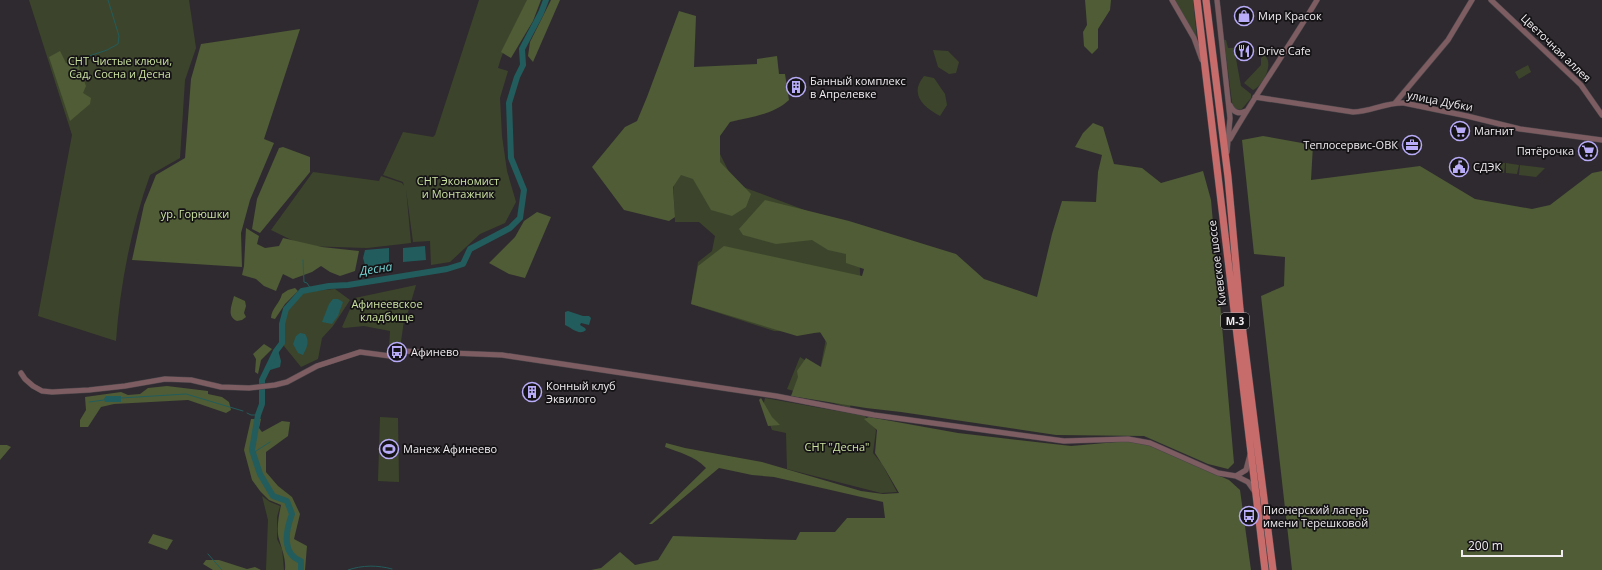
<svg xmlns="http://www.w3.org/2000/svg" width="1602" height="570" font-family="'Open Sans',sans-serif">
<rect width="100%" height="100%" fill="#2f2a2f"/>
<path fill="#3c452b" d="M29,0H189L196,48L185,80L180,158L150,175C131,228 120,285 116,341L38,316L72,135Z
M479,0H534C518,24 506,39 498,68L508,71L500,98L502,136L507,171L516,202L505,223L480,234L450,262L431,265L430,241L413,242L406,189L411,243L367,248L304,246L271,230L313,172L379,181L381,176L402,183L404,186L403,182L383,175L403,132L433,137L435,135Z
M1175,0H1193L1197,39Z
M1224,40H1226L1228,48H1234L1241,86L1251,94V98L1241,110L1234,108L1232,102Z
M933,50L948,51L959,62L956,73L949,74L938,67Z
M1264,55C1275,62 1263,86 1253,90L1244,83L1261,65V58Z
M1528,65L1531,72L1519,79L1515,72Z
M924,76L934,78L945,94L947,105L940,116C923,107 909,94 924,76Z
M713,140L735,184L858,230L861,294L856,366L850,408L787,389L800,357L820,370L827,333L774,331L691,304L698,262L712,251L715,236L699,222H675L673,179Z
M1498,163H1505L1504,173L1497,172Z
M1506,163L1519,165L1517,174L1506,173Z
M1520,165L1545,168L1536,177L1519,175Z
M416,285L408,312L404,320L400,349H389L390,331L364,326L344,328L342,327L355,298Z
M335,289L350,300L333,326L322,338L318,359L301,367L284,346L283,323L288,310L304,292Z
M765,398L865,416L876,430L873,453L882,464L897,492L881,493L787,469L786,433L772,430L763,406Z
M380,417L398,418L399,482L378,481Z
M262,496L270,502L280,506L277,517V539L282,549L284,570H266L268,520Z"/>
<path fill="#4f5c36" d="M527,0H541L533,21L511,58L501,52Z
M551,0H560L533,62L528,56L530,42Z
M1085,0H1111L1110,10L1098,29V48L1092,54L1084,46L1083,32L1087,25Z
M679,11L696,16L694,67L757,64V59L777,56L779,74H785L789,100C773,115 750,117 730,122L720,136V162L751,194L746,207L732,216L711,210L693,179L681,175L673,187L675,217L669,221L624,210L592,167L625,127L637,121L647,97Z
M300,29L264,139L274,143L250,200L241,233L242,267L132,260L144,205L156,175L185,158L191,79L201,44Z
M60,51L66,63L77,62L86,86L83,93L91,98L90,104L70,121L49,57Z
M1093,123L1103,127L1114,164L1142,168L1161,183L1203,171L1211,200L1234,463L1228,469L1208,464L1144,436L1056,435L901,412L866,408L791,396L798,377L797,371L806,358L821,367L827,343L820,332L797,336L691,304L698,266L724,246L862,276L864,269L846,263V254L828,250L812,240L776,244L743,235L739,229L765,200L849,221L956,254L984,279L1037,297L1052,234L1062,201L1096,202L1098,172L1102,155L1075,147L1083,133Z
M1263,136L1313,145L1311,180L1420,166L1475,199L1532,209L1550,205L1592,173L1602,171V570H1292L1261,296L1284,286L1285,257L1254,254L1242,140Z
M283,147L310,157V172L260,233L252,229L257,199L279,148Z
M537,212L551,217L525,278L509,274L489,263L515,237L524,221Z
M246,228L259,236L257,244L265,248L279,246L283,238L322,247L359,251L355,271L340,276L330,272L321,266L312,272L293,279L283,274L276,291L264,286L256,279L242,275L244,266Z
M295,288L298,291L285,304L275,319L271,318C271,309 280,303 282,294L288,290Z
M234,296L245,301L246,306L244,313L246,317L242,320L237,321C226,316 232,305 234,296Z
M264,344L272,349L261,360L258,374L255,372L256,359L253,354Z
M167,386L208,391V394L222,397L229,402L231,410L226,413L188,400L114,404L101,407L88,427H80V420L86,410L85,397L121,392L128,395L140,394L148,388Z
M761,398L772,417L780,425L768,426L759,400Z
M869,417L958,433L1071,446L1128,441L1149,445L1229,480L1240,490L1251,570H591L601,568L620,552L635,565L658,560L673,536L796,540L800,532H835L847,518H885L883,502L774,477L752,475L719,468L652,524H649L706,468C693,455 680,453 665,447L666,443L685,448L762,462L861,491L883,494L899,493L885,469L875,453L877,430L864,419Z
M251,419H261L259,428L262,432L282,421L290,422L288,436L266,452V472L278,486L292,497L300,514L294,539L307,546L305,570H285C286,559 282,550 279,539C276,529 279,515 281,505L269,500L260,491L252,480L244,450Z
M0,445H7L11,447L0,460Z
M153,534L173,540L167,550L148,543Z
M206,560H219L247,569L255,567L261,570H213L203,564Z"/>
<path fill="#225c5c" d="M425,246L426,260L403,262V248Z
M389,248V262L368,267L365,265L363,258L365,250Z
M333,299H338L343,302L338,316L332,324L322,322L329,304Z
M568,311L583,316H589L591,318L589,325L581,323L580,325L585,328L586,330C579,336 572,328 565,325V312Z
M300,333L305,334C310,341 307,348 303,355L298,353L293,344L296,336Z
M278,350L281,361L280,367L270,370L263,377Z
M106,396H121V402H105L104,399Z"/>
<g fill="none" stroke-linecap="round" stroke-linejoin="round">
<path stroke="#225c5c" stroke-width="1" d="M72,75L80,59L107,50L118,44L119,36L108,0
M303,260L304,282L307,283L311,289
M121,398L186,394L243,411
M89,402L104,400
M247,413L251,415H258
M253,453L270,442
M208,554L222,570
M348,570C362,565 378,565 392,569"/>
<path stroke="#225c5c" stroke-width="6" d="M301,570V561C281,554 286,530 292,514L287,501L273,496L260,474L252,450L258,415L262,404V380L276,351L282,343V324L286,309L302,291L329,286L348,285L447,269L463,264L470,249L510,228L520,218L524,190L511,158L509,103L517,77L523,65L522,49L541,13L546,0"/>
<defs>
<path id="secondary" d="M1172,0L1194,38L1202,60
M1217,0L1230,118L1227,152
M1491,0L1581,85L1602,115
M1255,97L1353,112C1371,112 1386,102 1404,103L1467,116L1520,129L1602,140
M1395,103L1448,40L1472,0
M1230,105C1233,112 1239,115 1246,111
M1230,139C1257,92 1289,47 1317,0
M21,373L25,379L33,386L42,391L52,392L89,390L125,386L165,379L191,380L221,387L249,388L275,385L287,382L317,366L360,352L390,356L396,354L401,351L502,355L776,396L874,415L1064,441L1128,439L1150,443L1218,473L1236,476L1248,482L1255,492
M1236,476L1246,470L1250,455"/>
<path id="highway" d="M1197,0L1265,570
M1206,0L1228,177L1240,309L1273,570"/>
</defs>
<use href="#secondary" stroke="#4b464b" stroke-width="6"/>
<use href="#highway" stroke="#4b464b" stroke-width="8"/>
<use href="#secondary" stroke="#7d5d61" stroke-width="5"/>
<use href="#highway" stroke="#c76b6b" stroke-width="7"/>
</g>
<defs>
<symbol id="shop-ring" viewBox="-11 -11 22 22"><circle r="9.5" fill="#151315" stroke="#b8abf7" stroke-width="1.5"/><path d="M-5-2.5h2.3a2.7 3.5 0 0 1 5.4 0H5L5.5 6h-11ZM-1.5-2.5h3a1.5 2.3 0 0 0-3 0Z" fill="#b8abf7"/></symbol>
<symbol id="restaurant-ring" viewBox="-11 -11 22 22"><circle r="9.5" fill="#151315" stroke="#b8abf7" stroke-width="1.5"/><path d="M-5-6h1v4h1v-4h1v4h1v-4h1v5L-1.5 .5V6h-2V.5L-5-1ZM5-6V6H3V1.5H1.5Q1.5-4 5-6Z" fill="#b8abf7"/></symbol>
<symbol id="building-ring" viewBox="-11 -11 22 22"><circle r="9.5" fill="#151315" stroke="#b8abf7" stroke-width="1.5"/><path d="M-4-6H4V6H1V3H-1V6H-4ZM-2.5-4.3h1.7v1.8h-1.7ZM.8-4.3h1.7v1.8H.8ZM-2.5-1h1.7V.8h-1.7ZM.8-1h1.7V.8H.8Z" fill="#b8abf7"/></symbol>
<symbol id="supermarket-ring" viewBox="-11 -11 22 22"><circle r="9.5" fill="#151315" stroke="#b8abf7" stroke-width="1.5"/><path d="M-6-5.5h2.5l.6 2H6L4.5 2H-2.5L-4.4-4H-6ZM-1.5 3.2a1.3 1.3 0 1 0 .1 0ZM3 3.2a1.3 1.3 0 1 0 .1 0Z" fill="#b8abf7"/></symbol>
<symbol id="office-ring" viewBox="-11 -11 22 22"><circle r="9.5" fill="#151315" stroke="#b8abf7" stroke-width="1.5"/><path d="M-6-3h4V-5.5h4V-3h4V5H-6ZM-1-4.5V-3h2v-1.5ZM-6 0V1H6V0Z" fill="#b8abf7"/></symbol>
<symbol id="civic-ring" viewBox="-11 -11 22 22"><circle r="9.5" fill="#151315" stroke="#b8abf7" stroke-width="1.5"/><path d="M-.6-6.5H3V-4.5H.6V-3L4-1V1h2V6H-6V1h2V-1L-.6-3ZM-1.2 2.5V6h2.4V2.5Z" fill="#b8abf7"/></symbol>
<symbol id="bus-ring" viewBox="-11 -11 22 22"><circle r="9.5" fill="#151315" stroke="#b8abf7" stroke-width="1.5"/><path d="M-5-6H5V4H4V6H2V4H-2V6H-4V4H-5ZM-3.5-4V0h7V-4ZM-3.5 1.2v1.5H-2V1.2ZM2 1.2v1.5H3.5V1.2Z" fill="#b8abf7"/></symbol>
<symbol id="stadium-ring" viewBox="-11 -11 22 22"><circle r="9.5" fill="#151315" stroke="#b8abf7" stroke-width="1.5"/><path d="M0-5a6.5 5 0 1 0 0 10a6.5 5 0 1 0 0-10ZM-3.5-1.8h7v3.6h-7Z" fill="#b8abf7"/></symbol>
</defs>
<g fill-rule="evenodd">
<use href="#shop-ring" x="1233" y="5" width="22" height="22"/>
<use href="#restaurant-ring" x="1233" y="40" width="22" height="22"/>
<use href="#building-ring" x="785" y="76" width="22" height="22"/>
<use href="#supermarket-ring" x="1449" y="120" width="22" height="22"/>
<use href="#office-ring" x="1401" y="134" width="22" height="22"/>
<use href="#supermarket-ring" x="1577" y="140" width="22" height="22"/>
<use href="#civic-ring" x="1448" y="156" width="22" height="22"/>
<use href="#bus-ring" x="386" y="341" width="22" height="22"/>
<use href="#building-ring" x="521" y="381" width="22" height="22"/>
<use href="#stadium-ring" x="378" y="438" width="22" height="22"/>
<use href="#bus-ring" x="1238" y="505" width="22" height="22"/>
</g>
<g text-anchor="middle" stroke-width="3.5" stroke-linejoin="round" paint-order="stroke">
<rect fill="#151315" stroke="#aeabae" stroke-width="1" x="1221" y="313" width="28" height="16" rx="3"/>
<g font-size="10" font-weight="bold" fill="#f0ecf0">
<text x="1235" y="325">М-3</text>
</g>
<g font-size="11" fill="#f0ecf0" stroke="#151315" text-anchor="start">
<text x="1258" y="20">Мир Красок</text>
<text x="1258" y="55">Drive Cafe</text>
<text x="810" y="85">Банный комплекс<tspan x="810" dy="13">в Апрелевке</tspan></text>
<text x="1474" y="135">Магнит</text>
<text x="1398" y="149" text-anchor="end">Теплосервис-ОВК</text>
<text x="1574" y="155" text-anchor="end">Пятёрочка</text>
<text x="1473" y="171">СДЭК</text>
<text x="411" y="356">Афинево</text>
<text x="546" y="390">Конный клуб<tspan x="546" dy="13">Эквилого</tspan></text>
<text x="403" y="453">Манеж Афинеево</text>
<text x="1263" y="514">Пионерский лагерь<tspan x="1263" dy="13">имени Терешковой</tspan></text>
</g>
<g font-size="11" fill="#f0ecf0" stroke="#151315">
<text transform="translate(1556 48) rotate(44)" y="4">Цветочная аллея</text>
<text transform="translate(1440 101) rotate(11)" y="4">улица Дубки</text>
<text transform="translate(1217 263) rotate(-97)" y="4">Киевское шоссе</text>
</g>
<g font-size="11" fill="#cbe2a1" stroke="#151315">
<text x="120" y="65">СНТ Чистые ключи,<tspan x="120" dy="13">Сад, Сосна и Десна</tspan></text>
<text x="458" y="185">СНТ Экономист<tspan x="458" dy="13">и Монтажник</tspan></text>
<text x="195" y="218">ур. Горюшки</text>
<text x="387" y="308">Афинеевское<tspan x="387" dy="13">кладбище</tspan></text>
<text x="837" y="451">СНТ "Десна"</text>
</g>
<g font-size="12" font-style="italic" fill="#76d4d4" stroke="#151315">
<text transform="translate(376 269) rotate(-8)" y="4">Десна</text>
</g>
</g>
<path d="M1462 550v6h100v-6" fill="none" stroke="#f0ecf0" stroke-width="2"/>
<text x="1468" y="550" font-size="12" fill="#f0ecf0" stroke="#151315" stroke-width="3" paint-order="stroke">200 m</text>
</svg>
